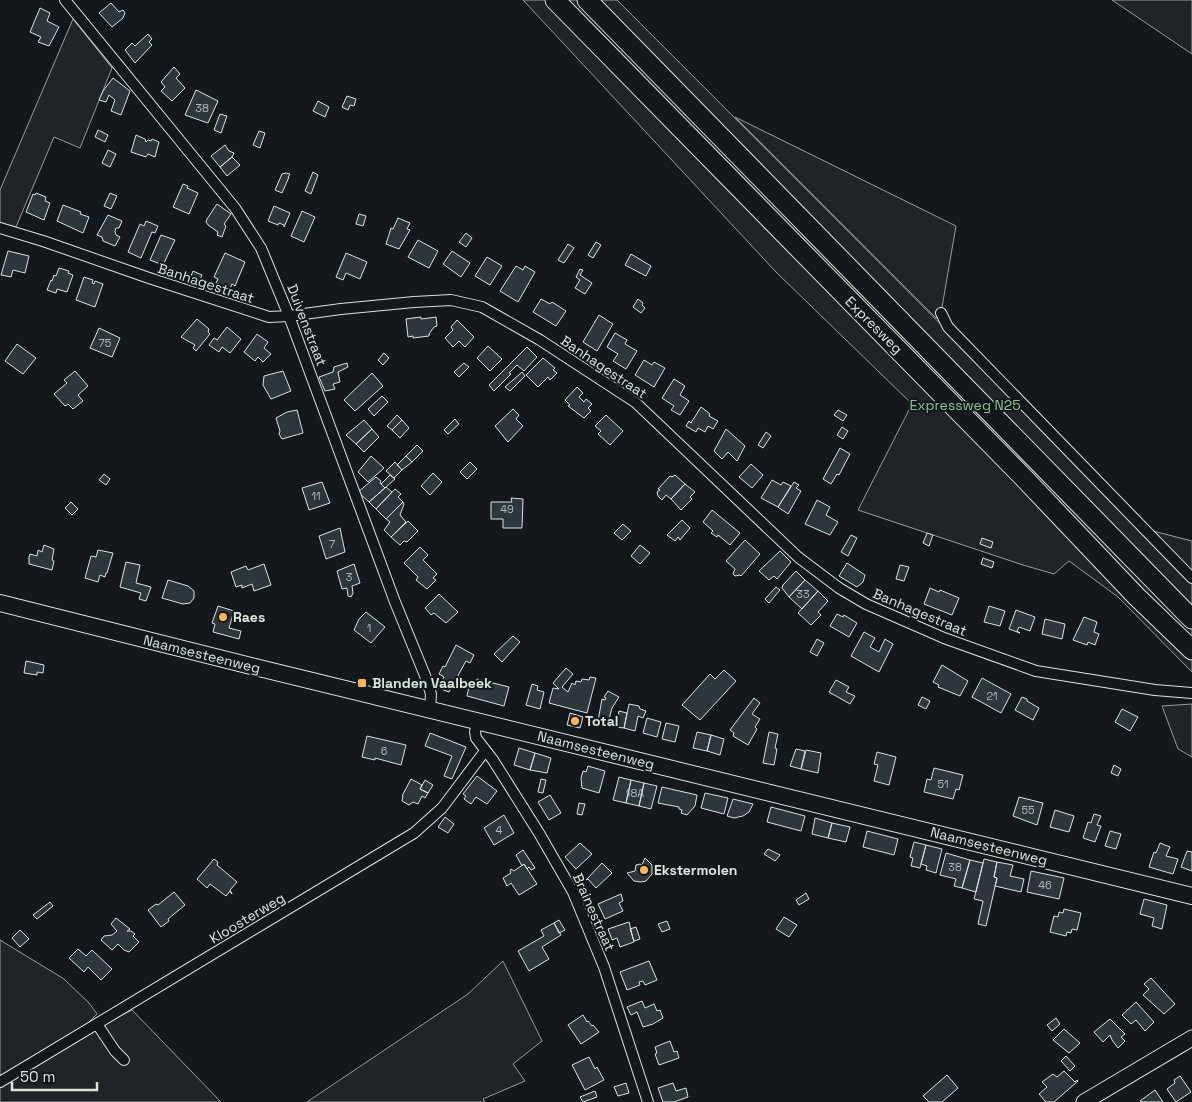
<svg xmlns="http://www.w3.org/2000/svg" width="1192" height="1102" font-family="'Space Grotesk',sans-serif">
<rect width="100%" height="100%" fill="#14181c"/>
<path fill="#202428" stroke="#939e99" d="M523,0H617L1145,529L1192,541V672L1118,597L1069,561L1054,574L1023,565L858,510L912,404L776,272Z
M1112,0H1192V54Z
M73,19L112,68L80,148L54,137L16,227L0,223V190Z
M735,117L956,226L941,313L936,318Z
M1192,704V757L1178,749L1162,706Z
M0,940L64,979L89,1003L97,1014L87,1024L0,1076Z
M503,961L542,1041L513,1064L525,1081L483,1099L485,1102H307L468,994Z
M132,1010L221,1102H0V1088L101,1026Z"/>
<path fill="#2c363c" stroke="#d8e6dc" d="M111,3L119,12L123,10L125,13L123,18L112,27L99,13Z
M40,8L50,13L47,21L59,27L49,46L38,42L41,37L30,32Z
M148,34L152,39L149,42L152,45L135,63L125,50L132,43L135,46Z
M174,67L180,74L176,78L185,88L172,101L161,91L165,87L161,82Z
M113,78L130,91L121,115L111,111L115,100L109,95L106,102L99,100L103,91Z
M196,90L218,101L208,123L185,115Z
M347,96L356,99L354,106L350,105L348,110L342,107Z
M318,101L329,107L325,117L313,111Z
M220,114L227,116L221,133L214,130Z
M98,130L108,135L105,142L95,137Z
M259,131L265,133L260,148L253,145Z
M136,135L145,139L146,142L148,140L151,141L152,139L159,142L155,157L148,154L146,157L131,152Z
M225,145L229,151L234,153L232,157L220,167L211,156Z
M108,150L116,154L110,167L102,163Z
M232,157L240,165L227,176L220,167Z
M313,172L318,175L311,194L305,191Z
M286,173L290,174L288,177H289L282,193L275,190L282,174Z
M183,184L188,186L187,188L198,193L189,214L173,207Z
M36,193L46,197L45,201L50,203L44,220L26,212L33,194L35,195Z
M110,193L117,196L111,209L104,206Z
M217,204L231,214L224,224L226,226L222,237L217,235L218,232L208,225L206,222L207,219Z
M63,205L81,212L80,214L89,217L83,233L57,221Z
M274,206L290,213L284,227V225L279,223L278,225L268,221Z
M302,211L315,217L304,242L291,236Z
M359,214L366,216L363,226L356,224Z
M108,215L122,221L119,228H116L115,231L116,235L120,237L115,246L103,241L102,237L97,235Z
M398,218L410,223L407,229L410,230L399,249L386,244L391,228L393,229Z
M146,221L158,226L155,233L152,232L141,258L128,252L140,224L144,226Z
M466,233L472,238L466,247L459,242Z
M161,235L175,240L163,265L150,260Z
M418,240L438,251L429,268L408,257Z
M596,242L601,245L593,258L588,255Z
M568,244L574,248L564,263L558,260Z
M8,251L29,256L25,273L13,270L11,277L1,275Z
M452,251L470,263L461,277L443,264Z
M225,253L245,262L235,286L232,284L230,289L216,283L218,279L214,277Z
M346,253L367,262L360,279L346,273L343,280L336,277Z
M631,254L651,266L646,276L625,265Z
M487,257L502,266L490,285L475,276Z
M516,266L523,270L525,266L535,272L518,302L500,291Z
M59,268L69,271L68,273L73,275L67,292L57,289L56,293L47,290L51,280L52,281L54,275L56,276Z
M580,269L583,270L580,275L592,283L585,294L575,288L580,280L576,277Z
M193,271L202,275L197,287L188,283Z
M84,277L93,280L92,283L94,284L95,281L103,284L95,307L76,300Z
M541,299L550,304L552,302L566,311L556,326L533,312Z
M638,299L643,303L642,305L645,308L641,313L633,307Z
M599,315L613,324L597,351L583,342Z
M421,317V319L436,317L437,326L434,327L429,334V336L413,338V336L408,337L406,319Z
M197,319L209,329L208,332L210,334L196,351L193,348L195,345L181,337Z
M457,320L474,337L465,347L459,341L453,347L445,338L453,330L451,327Z
M227,327L241,339L230,353L222,347L219,352L209,345L214,338L217,340Z
M99,328L120,338L112,357L90,348Z
M615,333L627,340L625,344L637,351L626,369L613,361L618,354L607,347Z
M257,334L268,342L264,348L271,354L263,362L258,357L255,361L244,352Z
M17,344L36,358L23,374L5,361Z
M488,346L502,359L490,371L477,358Z
M527,347L537,357L524,371L517,365L509,373L511,374L494,391L489,385Z
M384,353L389,358L383,365L378,360Z
M543,358L555,368L553,370L557,373L550,380L548,377L538,387L526,375Z
M644,360L652,365L654,362L665,368L654,387L635,375Z
M347,363L348,367L338,372L340,382L333,384L335,389L325,391L319,377L333,372L334,367Z
M464,363L469,367L459,377L454,372Z
M75,371L88,386L78,395L83,401L73,409L68,404L65,406L54,394L67,383L64,380Z
M283,371L291,391L271,399L263,385L264,376Z
M522,372L525,376L510,391L505,387Z
M372,373L383,386L355,411L344,400Z
M674,379L685,386L680,395L689,401L680,415L671,410L674,406L662,398Z
M577,387L583,393L579,397L584,402L586,399L592,404L588,408L591,411L584,418L568,406L570,405L565,400Z
M382,396L388,402L374,416L368,409Z
M701,407L710,414L709,416L718,421L713,429L708,426L705,432L698,428L696,432L686,426L689,421L691,423Z
M513,409L519,415L516,419L523,426L508,442L495,426Z
M297,410L303,433L282,439L279,434L280,431L276,418L287,412Z
M838,410L847,415L843,421L834,415Z
M397,415L402,420L392,430L387,426Z
M606,415L623,431L610,445L598,434L601,431L595,426Z
M455,419L459,424L448,434L444,430Z
M364,420L372,429L356,444L346,435Z
M402,420L409,428L400,438L392,430Z
M842,427L848,431L843,439L837,435Z
M372,429L379,437L364,452L356,444Z
M726,429L745,446L737,461L728,452L722,459L714,451Z
M766,432L771,436L763,448L758,445Z
M417,445L423,451L412,462L406,456Z
M840,448L850,454L839,475L837,474L831,484L823,479Z
M371,456L384,468L368,482L358,472Z
M406,456L412,462L402,470L397,465Z
M395,462L402,470L394,478L386,471Z
M470,462L477,469L467,479L460,472Z
M751,464L763,475L752,488L739,477Z
M433,473L442,482L430,495L421,486Z
M104,474L110,479L106,485L99,480Z
M390,475L395,479L385,488L381,484Z
M675,475L685,484L671,499L666,495L662,500L658,496L657,492L660,490L658,489L670,476L672,477Z
M376,477L381,481L380,483L385,488L369,502L358,492Z
M772,480L781,485L783,482L791,486L778,507L761,498Z
M322,482L330,503L309,510L302,488Z
M794,482L799,485L796,488L801,491L788,514L778,507Z
M685,484L695,492L690,497L692,499L681,510L671,499Z
M386,487L392,492L376,509L369,502Z
M395,489L401,494L398,497L403,502L386,519L376,509Z
M511,498L523,499L522,528H503V519H491V502H512Z
M817,500L830,507L826,515L838,522L830,535L805,524Z
M71,502L78,509L72,515L65,508Z
M403,502L404,504L400,515L406,522L391,537L384,530L390,522L386,519Z
M712,510L740,533L730,545L718,535L717,537L711,533L713,531L703,522Z
M682,520L690,528L680,540L678,537L675,541L667,535Z
M408,521L418,531L407,542L404,541L400,545L391,537Z
M623,524L631,531L622,540L614,533Z
M340,528L345,552L326,559L319,536Z
M927,533L933,535L929,546L923,543Z
M851,535L857,538L848,556L841,552Z
M982,538L993,542L991,548L980,544Z
M745,540L760,554L741,576L740,575L735,576L733,574L735,569L726,561Z
M44,545L54,549L52,560L54,561L52,570L29,564V557L30,554L37,556L38,550L42,552Z
M640,545L650,553L640,564L631,556Z
M420,547L428,555L423,560L437,574L433,578L436,580L427,589L416,580L418,577L404,563Z
M98,550L113,553L107,573H106L105,577L100,575L98,582L85,578L91,556L96,557Z
M780,551L791,562L777,579L774,576L769,580L759,571Z
M983,558L994,562L992,568L981,564Z
M126,562L140,565L136,583L151,587L146,601L139,599L141,593L120,587Z
M847,563L865,575L863,582L857,587L839,576Z
M264,564L271,585L254,591L252,584L242,588V585L236,587L231,572L246,566L248,570Z
M354,564L360,583L352,586L353,593L351,597L348,596L347,588L342,589L337,571Z
M900,565L909,567L904,581L896,579Z
M796,571L805,580L789,597L782,588L783,585Z
M168,580L188,586L194,591V598L190,603L183,604L162,598Z
M805,580L818,591L802,609L789,597Z
M776,587L780,590L769,603L765,599Z
M930,588L939,592L940,590L959,598L952,615L924,604Z
M818,591L828,601L818,612L821,615L811,625L798,613Z
M439,594L458,612L446,623L434,613L431,615L425,608Z
M218,606L234,611L229,628L241,631L239,639L213,632L215,624L212,623Z
M989,606L1005,611L1000,626L984,622Z
M1016,610L1035,617L1030,631L1019,627L1017,631L1020,633L1009,629Z
M366,612L385,627L371,643L354,630L359,619Z
M837,614L843,617L844,615L857,623L849,637L830,626Z
M1084,617L1097,622L1094,632L1099,634L1095,645L1088,642L1087,645L1073,640Z
M1045,619L1065,624L1062,639L1042,634Z
M864,632L875,638L870,647L879,652L885,639L893,644L879,672L851,656Z
M513,636L520,642L502,662L494,654Z
M817,639L824,643L817,656L810,652Z
M456,645L474,655L470,663L466,661L449,692L438,688L444,677L439,674L443,666L445,667Z
M26,661L44,665L43,673L37,672V675L24,673Z
M942,665L968,681L960,696L938,687L939,685L933,682Z
M566,668L573,674L562,687L568,692L572,683L575,685L576,681L581,682L582,679L589,680L590,677L596,678L587,713L549,703L553,688L559,689L553,683Z
M724,670L736,681L700,720L682,705L710,674L715,679Z
M982,678L1011,694L1001,713L972,697Z
M477,679L509,687L504,706L467,696L470,682L476,684Z
M836,680L849,687L846,692L855,696L850,704L829,692Z
M532,684L538,686L537,690L544,692L540,709L526,705Z
M608,691L619,697L612,708L608,723L598,721L602,699L605,700L606,698L604,697Z
M922,697L930,701L926,709L918,705Z
M1022,697L1027,699V701L1039,708L1033,720L1015,710Z
M754,698L760,703L752,714L760,719L755,727L757,729L748,745L733,736L734,733L730,730Z
M629,704L639,706L640,709L646,711L643,718L638,716L635,731L624,728Z
M1122,709L1138,717L1130,731L1115,722Z
M619,711L627,713L624,728L616,727Z
M570,713L583,717L580,728L567,725Z
M647,718L661,722L657,737L643,733Z
M666,723L679,726L675,742L662,739Z
M697,732L711,735L707,751L693,748Z
M769,732L778,734L775,748L777,749L774,765L763,763Z
M430,733L466,747L452,779L444,776L452,756L425,746Z
M711,735L724,739L720,755L707,751Z
M367,736L406,745L401,765L375,758V760L362,757Z
M519,748L535,753L530,770L514,765Z
M796,749L805,751L801,769L790,766Z
M806,750L821,753L818,773L801,769Z
M877,752L896,757L889,785L874,781L878,765L874,764Z
M535,753L551,758L547,773L530,770Z
M1114,765L1121,769L1118,776L1111,773Z
M588,766L605,771L599,793L582,788L581,778L583,771L586,772Z
M934,768L963,775L959,790L956,789L953,799L924,792L927,779L931,780Z
M477,776L497,791L487,804L476,797L471,804L464,799L466,796L463,794Z
M619,777L631,780L626,803L613,800Z
M411,779L422,785L420,789L428,793L425,798L422,796L418,804L413,802L409,805L402,801L403,796H402Z
M541,779L546,780L543,793L538,792Z
M425,780L433,785L428,793L420,789Z
M631,780L644,783L639,806L626,803Z
M644,783L657,786L651,809L639,806Z
M662,787L697,795L695,806L687,815L681,813L682,810L679,809V807L658,803Z
M705,793L728,798L724,814L701,808Z
M550,795L561,813L549,820L538,802Z
M1019,797L1043,803L1037,825L1013,816Z
M733,799L753,804L749,812L743,816L734,818L727,816Z
M579,803L585,804L582,815L577,814Z
M771,807L805,816L801,831L767,822Z
M1055,810L1074,816L1069,832L1050,827Z
M1094,814L1101,816L1097,825L1101,826L1095,842L1083,838L1088,822L1091,823Z
M504,815L514,833L494,845L484,828Z
M445,817L454,824L448,833L438,827Z
M815,818L832,823L828,838L812,834Z
M832,823L850,827L846,842L828,838Z
M867,831L898,839L894,855L863,847Z
M1110,831L1121,834L1116,849L1105,846Z
M914,842L926,845L920,868L911,866L913,858L910,857Z
M580,843L592,854L576,869L565,857Z
M1160,843L1170,847L1166,856L1178,859L1173,874L1149,867L1154,852L1156,853Z
M926,845L942,849L936,873L926,870L927,866L921,864Z
M768,849L780,855L775,861L764,854Z
M523,850L535,868L531,870L529,867L527,869L524,864L522,866L516,855Z
M1187,851L1192,852V871L1181,867Z
M946,853L970,860L962,888L954,886L956,879L940,875Z
M645,858L652,865V874L646,881L641,882L634,881L627,873L635,871L636,865L640,864L642,865Z
M214,859L218,862L217,865L237,882L230,890L232,894L230,891L226,896L210,884L207,888L197,879Z
M984,859L997,862L994,877L997,878L986,926L978,924L983,901L974,899Z
M970,860L983,863L976,892L962,888Z
M997,862L1013,865L1010,876L1024,879L1021,892L995,886L997,878L994,877Z
M602,863L612,873L596,888L588,879L586,880Z
M524,864L537,884L519,895L511,883L507,886L503,878L511,873L510,871L511,869L514,871Z
M1031,871L1064,878L1059,899L1027,892Z
M174,892L185,905L168,919L169,921L161,927L148,910L156,904L158,905Z
M806,893L809,899L799,905L796,900Z
M621,894L623,901L619,903L623,911L605,919L598,904Z
M1144,899L1167,905L1162,929L1152,926L1154,918L1140,914Z
M50,902L53,906L37,919L33,915Z
M1064,909L1081,913L1077,930L1072,929L1071,933L1067,932L1066,936L1050,932L1054,916L1058,917L1059,912L1063,913Z
M784,917L797,925L789,937L776,929Z
M116,918L130,929L127,931H131L135,934L133,936L139,942L129,952L124,950L118,944L112,950L101,940L104,936L112,935L117,931L111,924Z
M559,920L565,930L559,933L554,923Z
M667,921L670,929L662,932L658,924Z
M629,922L634,942L620,947L617,938L612,940L608,929Z
M554,923L561,935L542,947L549,959L529,971L518,951L544,936L541,930Z
M636,927L640,939L634,941L630,929Z
M20,930L29,939L20,947L12,938Z
M78,949L86,956L92,950L112,969L101,980L88,967L84,972L69,958Z
M649,961L657,980L645,985L643,981L639,982L640,985L627,990L620,972Z
M1151,978L1175,1004L1164,1014L1143,995L1149,989L1144,984Z
M642,1001L645,1008L654,1004L657,1011L660,1010L663,1018L653,1024L643,1027L637,1012L631,1015L627,1007Z
M1136,1002L1154,1022L1145,1031L1136,1020L1131,1024L1122,1015Z
M583,1015L587,1022L588,1021L592,1026L593,1025L599,1032L581,1044L568,1025Z
M1056,1018L1060,1024L1052,1031L1047,1025Z
M1110,1019L1125,1034L1121,1037L1125,1041L1118,1048L1112,1040L1110,1035L1103,1042L1094,1032Z
M1064,1029L1080,1043L1069,1053L1053,1040Z
M670,1041L674,1052L677,1051L679,1058L659,1065L655,1054L657,1053L655,1047Z
M1066,1056L1075,1066L1070,1071L1061,1061Z
M589,1057L595,1069L597,1067L604,1080L585,1090L572,1065Z
M1064,1071L1075,1082L1077,1080L1078,1081L1054,1102H1046L1039,1094L1047,1087L1042,1082L1053,1074L1057,1077Z
M947,1075L958,1088L942,1102H929L923,1096Z
M1180,1076L1191,1092L1176,1102L1167,1089L1175,1083L1174,1080Z
M626,1083L629,1093L618,1096L614,1087Z
M673,1083L676,1091L686,1088L688,1097L674,1102H663L658,1088Z
M1155,1090L1163,1102H1141L1140,1101Z
M595,1091L597,1097L583,1102L580,1097Z"/>
<g fill="none" stroke-linecap="round" stroke-linejoin="round">
<defs>
<path id="street" d="M65,0L235,208L261,248L289,316L395,602L426,678L431,694L430,710
M0,228L43,241L149,278L269,317L289,316L341,309L414,302L451,300L482,307L540,340L635,402L798,557L839,588L866,604L944,638L1036,671L1155,690L1192,693
M941,313L948,327L1192,578
M477,722L475,732L476,738L493,760L539,833L573,892L604,967L648,1102
M97,1024L115,1051L124,1060
M0,1082L414,833L442,808L485,751"/>
<path id="secondary" d="M1084,1102L1192,1038"/>
<path id="primary" d="M0,603L255,667L1192,896"/>
<path id="highway" d="M555,0L1023,477L1136,596L1192,650
M587,0L1192,619"/>
</defs>
<use href="#street" stroke="#d8e6dc" stroke-width="12"/>
<use href="#secondary" stroke="#d8e6dc" stroke-width="17"/>
<use href="#primary" stroke="#d8e6dc" stroke-width="18"/>
<use href="#highway" stroke="#d8e6dc" stroke-width="21"/>
<use href="#street" stroke="#14181c" stroke-width="10"/>
<use href="#secondary" stroke="#14181c" stroke-width="15"/>
<use href="#primary" stroke="#14181c" stroke-width="16"/>
<use href="#highway" stroke="#14181c" stroke-width="19"/>
</g>
<g fill="#ffb74d" stroke="#14181c" stroke-width="2">
<circle cx="223" cy="617" r="5"/>
<rect x="357" y="678" width="10" height="10" rx="2.5"/>
<circle cx="575" cy="721" r="5"/>
<circle cx="644" cy="870" r="5"/>
</g>
<g text-anchor="middle" stroke-width="4" stroke-linejoin="round" paint-order="stroke">
<g font-size="11" fill="#adbab4">
<text x="202" y="112">38</text>
<text x="105" y="347">75</text>
<text x="316" y="500">11</text>
<text x="507" y="513">49</text>
<text x="332" y="548">7</text>
<text x="349" y="581">3</text>
<text x="803" y="598">33</text>
<text x="369" y="632">1</text>
<text x="992" y="700">21</text>
<text x="384" y="755">6</text>
<text x="943" y="788">51</text>
<text x="635" y="797">18A</text>
<text x="1028" y="814">55</text>
<text x="499" y="834">4</text>
<text x="955" y="871">38</text>
<text x="1045" y="889">46</text>
</g>
<g font-size="14" fill="#d8e6dc" stroke="#14181c">
<text transform="translate(206 283) rotate(18)" y="5">Banhagestraat</text>
<text transform="translate(307 325) rotate(69)" y="5">Duivenstraat</text>
<text transform="translate(874 325) rotate(45)" y="5">Expresweg</text>
<text transform="translate(604 367) rotate(34)" y="5">Banhagestraat</text>
<text transform="translate(920 612) rotate(23)" y="5">Banhagestraat</text>
<text transform="translate(202 654) rotate(14)" y="5">Naamsesteenweg</text>
<text transform="translate(596 750) rotate(14)" y="5">Naamsesteenweg</text>
<text transform="translate(989 846) rotate(14)" y="5">Naamsesteenweg</text>
<text transform="translate(594 912) rotate(66)" y="5">Brainestraat</text>
<text transform="translate(247 918) rotate(-31)" y="5">Kloosterweg</text>
</g>
<g font-size="14" fill="#8ac095" stroke="#14181c">
<text x="965" y="410">Expressweg N25</text>
</g>
<g font-size="14" font-weight="bold" fill="#d8e6dc" stroke="#14181c" text-anchor="start">
<text x="233" y="622">Raes</text>
<text x="372" y="688">Blanden Vaalbeek</text>
<text x="585" y="726">Total</text>
<text x="654" y="875">Ekstermolen</text>
</g>
</g>
<path d="M12 1082v8h85v-8" fill="none" stroke="#d8e6dc" stroke-width="2.5"/>
<text x="20" y="1082" font-size="15" fill="#d8e6dc" stroke="#14181c" stroke-width="4" paint-order="stroke">50 m</text>
</svg>
